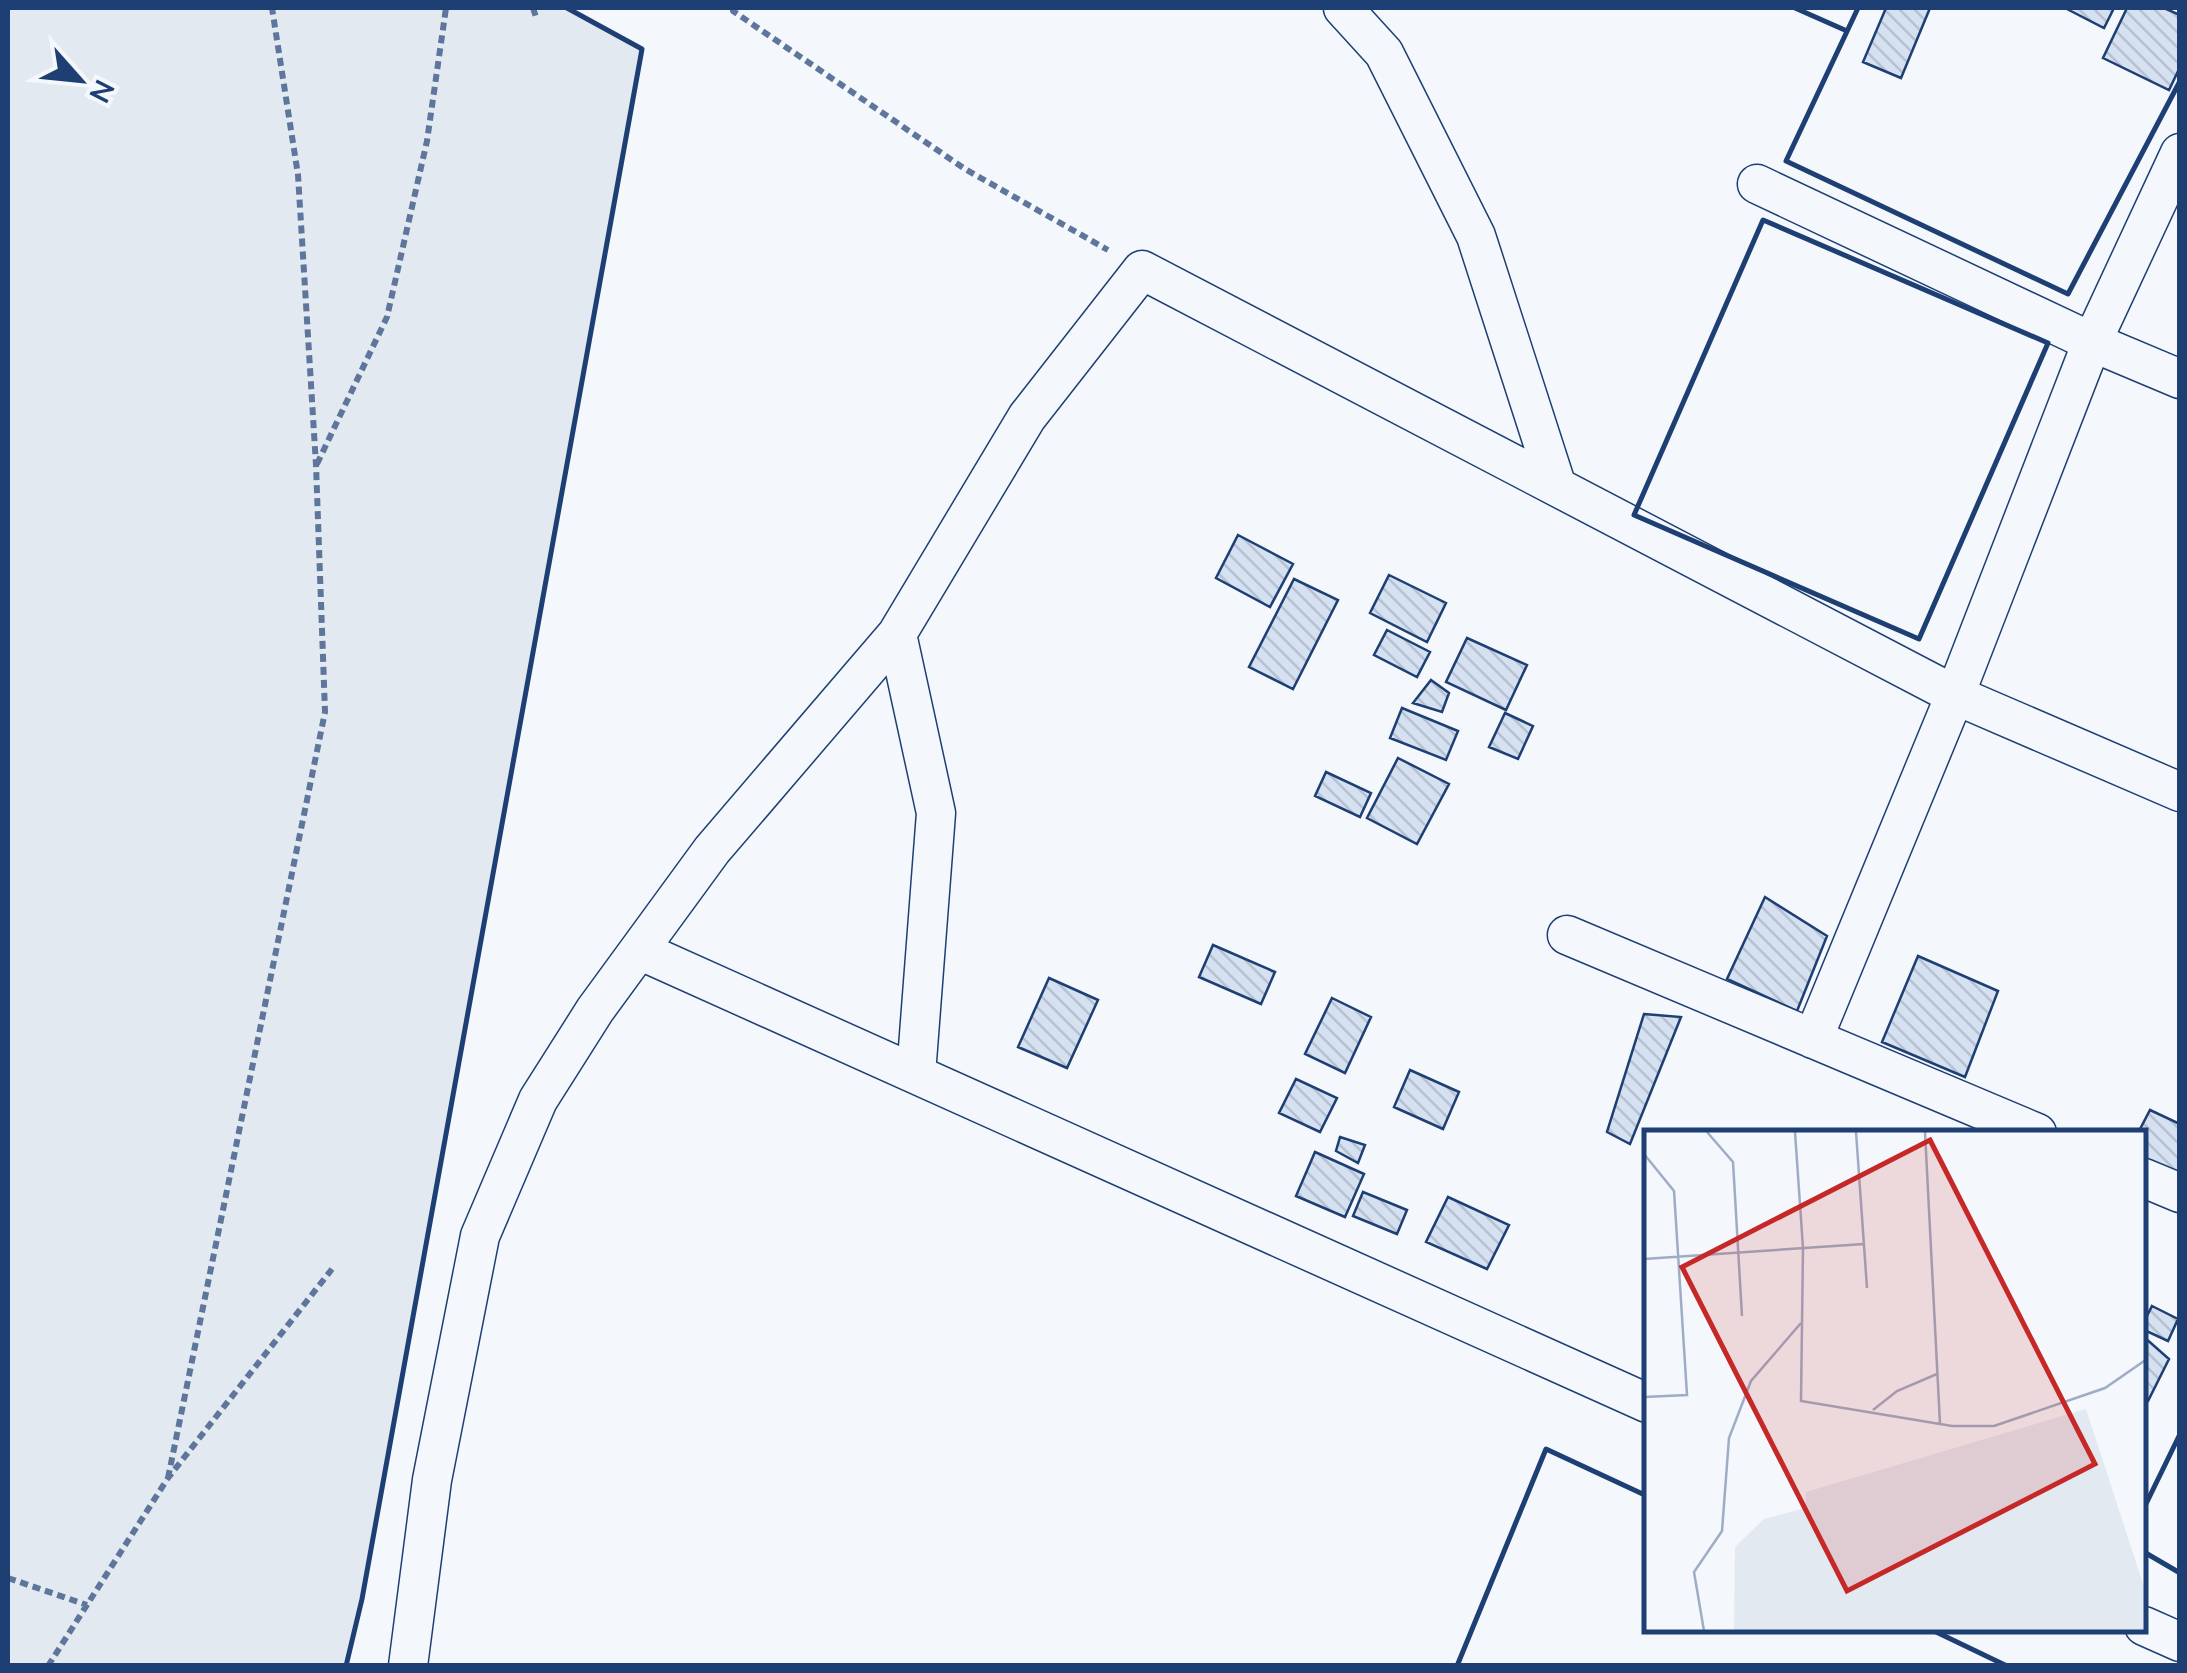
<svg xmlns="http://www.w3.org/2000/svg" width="2187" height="1673" font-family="'Nunito Sans',sans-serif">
<defs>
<pattern id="building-back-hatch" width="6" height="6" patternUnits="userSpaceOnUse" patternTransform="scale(2.5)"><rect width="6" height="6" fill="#d5e0f0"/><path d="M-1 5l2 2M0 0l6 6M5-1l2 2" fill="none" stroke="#b6c1d1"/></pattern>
</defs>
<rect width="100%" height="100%" fill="#f4f7fb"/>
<path fill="#e3e9f0" stroke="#687fa3" stroke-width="2.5" d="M8,8H567L642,49L362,1599L346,1665H8Z"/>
<path fill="url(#building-back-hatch)" stroke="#1d3f73" stroke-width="2.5" d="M1886,8H1930L1901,78L1863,62Z
M2065,8H2114L2104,28Z
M2127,8H2164L2180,15V67L2169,90L2103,58Z
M1238,535L1293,564L1270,607L1216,578Z
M1389,575L1446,603L1427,642L1370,613Z
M1294,579L1338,600L1293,689L1249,667Z
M1387,630L1430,652L1417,677L1374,655Z
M1467,638L1527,665L1506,710L1446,682Z
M1431,680L1449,693L1442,712L1413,703Z
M1402,708L1458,731L1446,760L1390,738Z
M1505,713L1533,726L1518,759L1489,747Z
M1398,758L1449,784L1417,844L1367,818Z
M1326,772L1371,793L1360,817L1315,796Z
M1765,897L1827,936L1797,1011L1727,979Z
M1213,945L1275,972L1261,1004L1199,977Z
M1918,956L1998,991L1965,1077L1882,1042Z
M1049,978L1098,1000L1067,1068L1018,1047Z
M1332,998L1371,1017L1345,1073L1305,1054Z
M1644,1014L1681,1017L1630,1144L1607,1132Z
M1410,1070L1459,1092L1443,1129L1394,1107Z
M1296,1079L1337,1098L1320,1132L1279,1113Z
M2150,1110L2180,1124V1184L2144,1170V1133H2138Z
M1340,1137L1365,1145L1358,1163L1336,1151Z
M1315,1152L1364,1174L1345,1217L1296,1196Z
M1363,1192L1407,1210L1397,1234L1353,1216Z
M1448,1197L1509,1225L1487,1269L1426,1242Z
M2152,1306L2178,1319L2168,1341L2144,1330V1322Z
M2144,1337L2169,1359L2148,1401L2144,1400Z"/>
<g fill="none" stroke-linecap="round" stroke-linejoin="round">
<defs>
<path id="street" d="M1343,8L1384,53L1476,236L1557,487
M1757,184L2092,342L2180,379
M897,634L936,813L916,1074
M1567,935L2037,1133
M639,950L1647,1403
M1813,1039L1955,695L2092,342L2180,153
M2144,1178L2180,1193
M2144,1626L2180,1642
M408,1666L432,1480L480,1236L538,1100L595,1010L712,850L897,634L1027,417L1142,270L1955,695L2180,792"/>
</defs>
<use href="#street" stroke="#1d3f73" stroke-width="41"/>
<path stroke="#5e769c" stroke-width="6" stroke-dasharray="8 5" stroke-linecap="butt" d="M533,8L536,17
M733,8V11L965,169L1108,250
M317,464L387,317L427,141L446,8
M168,1478L325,712L316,465L298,175L272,8
M8,1578L87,1605
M48,1666L168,1478L332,1269"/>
<use href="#street" stroke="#f4f7fb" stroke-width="38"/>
<path stroke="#1d3f73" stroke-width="5" d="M1795,8L1847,31
M1858,8L1786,161L2068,294L2180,81
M1763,220L2048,343L1919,639L1634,515Z
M2144,1508L2180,1434
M2144,1552L2180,1573
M1932,1630L2007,1666
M346,1666L362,1599L642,49L567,8
M1457,1666L1546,1449L1647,1496"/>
</g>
<g transform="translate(1644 1130)">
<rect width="502" height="502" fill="#f4f7fb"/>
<path d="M442,279L502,463V501H90L91,417L120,389L161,378L162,362Z" fill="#e3e9f0"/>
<path fill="none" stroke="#9eadc5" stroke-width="2.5" d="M63,2L89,32L98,186M151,2L159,118L157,271L308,296H350L461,258L503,229M212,2L223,158M281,2L296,294M0,24L30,61L43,265L0,267M0,129L220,114M229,280L253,261L293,244M60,501L50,442L78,401L85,308L107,251L157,193"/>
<path fill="#c62828" fill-opacity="0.15" stroke="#c62828" stroke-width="5" d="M286,10L451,334L203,461L38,137Z"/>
<rect width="502" height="502" fill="none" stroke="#1d3f73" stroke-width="5"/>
</g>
<rect width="2187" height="1673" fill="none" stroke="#1d3f73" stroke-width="20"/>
<g transform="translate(80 80) rotate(117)" stroke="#f4f7fb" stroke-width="8" paint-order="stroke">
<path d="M0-8L18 38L0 25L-18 38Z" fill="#1d3f73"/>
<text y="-15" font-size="28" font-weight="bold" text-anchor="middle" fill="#1d3f73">N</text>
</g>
</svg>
